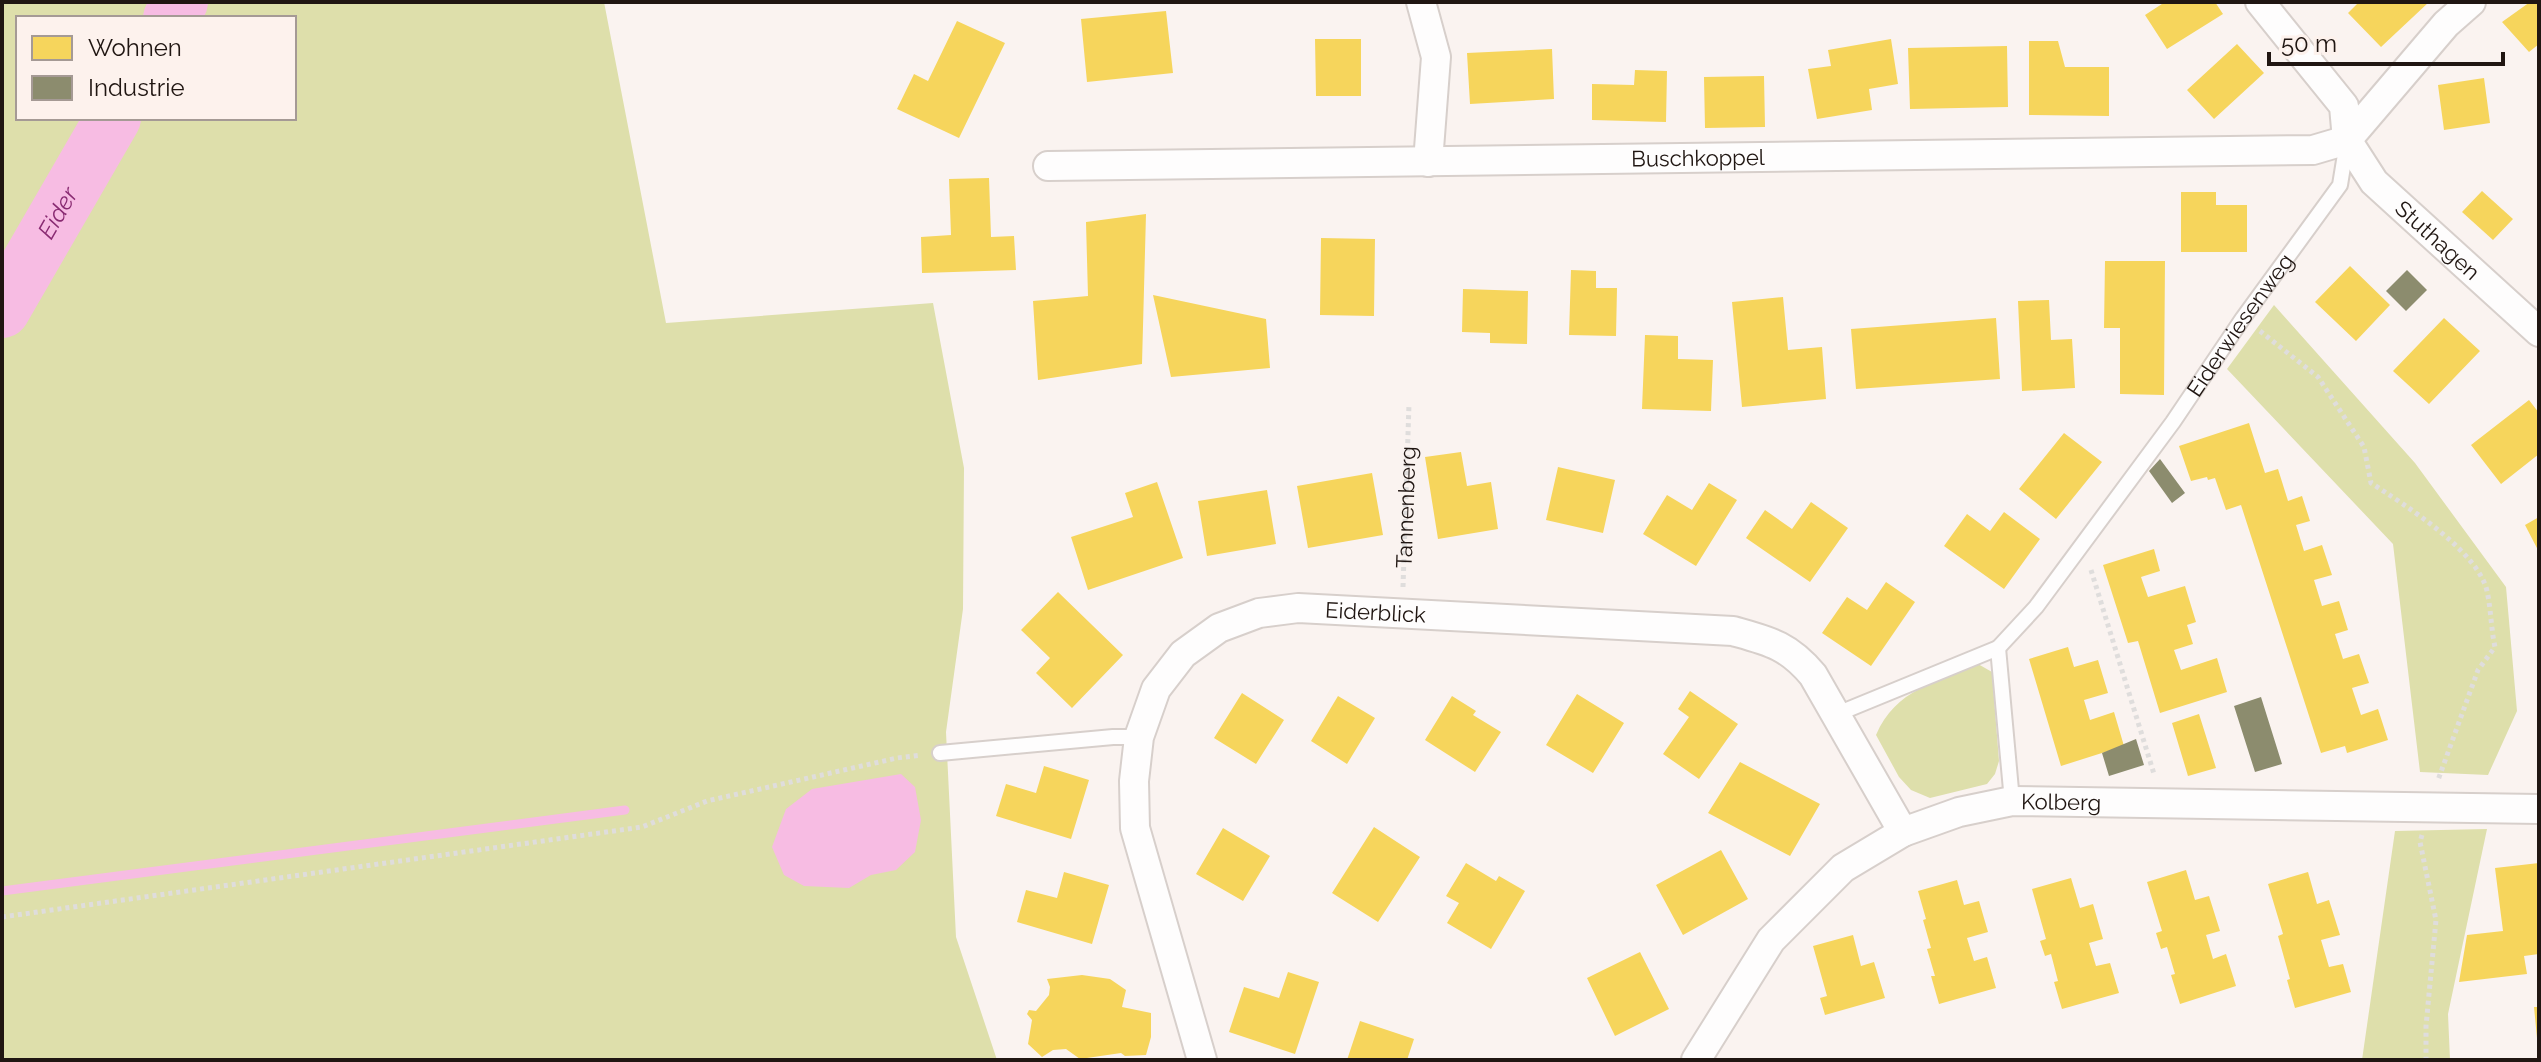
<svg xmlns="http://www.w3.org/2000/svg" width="2541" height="1062" font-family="Raleway,sans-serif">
<rect width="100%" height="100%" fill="#faf3f0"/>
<path fill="#dedfab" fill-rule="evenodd" d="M2,2H604L666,323L933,303L964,468L963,609L946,732L956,937L997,1060H2ZM18,18H294V118H18Z
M2274,305L2415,463L2506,587L2517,711L2488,775L2420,772L2393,544L2227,369Z
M1978,664L1992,672L1999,761L1995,774L1987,784L1930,798L1911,790L1899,777L1876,735C1896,689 1935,683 1978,664Z
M2487,829L2448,1014L2450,1060H2362L2395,831Z"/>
<path fill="#f7bce3" d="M901,774L915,787L921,820L915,852L896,870L871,875L849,888L804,886L784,875L772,847L786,809L812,789Z"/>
<path fill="#f6d55c" d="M2165,2H2215L2223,14L2167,49L2145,15Z
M2359,2H2429L2381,47L2348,13Z
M2530,2H2539V44L2529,52L2502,22Z
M1166,11L1173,73L1087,82L1081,19Z
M957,21L1005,43L959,138L897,109L914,74L928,81Z
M1315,39H1361V96H1316Z
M1891,39L1898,84L1869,89L1872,110L1817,119L1808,69L1831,66L1828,50Z
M2029,41H2058L2065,67H2109V116L2029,115Z
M2237,44L2264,73L2214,119L2187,90Z
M2007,46L2008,107L1910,109L1908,48Z
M1552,49L1554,99L1470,104L1467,53Z
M1635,70L1667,71L1666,122L1592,120V84L1634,85Z
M1764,76L1765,127L1705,128L1704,77Z
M2484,78L2490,123L2444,130L2438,85Z
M989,178L991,237L1014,236L1016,270L922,273L921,237L951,235L949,179Z
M2482,191L2513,219L2493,240L2462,212Z
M2181,192H2216V205H2247V252H2181Z
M1146,214L1142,364L1038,380L1033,301L1088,296L1086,222Z
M1321,238L1375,239L1374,316L1320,315Z
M2105,261H2165L2164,395L2120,394V328H2104Z
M2350,266L2390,305L2356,341L2315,302Z
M1571,270L1596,271V288H1617L1616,336L1569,335Z
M1463,289L1528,291L1527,344L1490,343V333L1462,332Z
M1153,295L1266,319L1270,368L1171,377Z
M1783,297L1788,350L1822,347L1826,399L1742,407L1732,302Z
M2049,300L2051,340L2072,339L2075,388L2022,391L2018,301Z
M1996,318L2000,379L1856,389L1851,329Z
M2444,318L2480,351L2429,404L2393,371Z
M1645,335L1678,336V359L1713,360L1711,411L1642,409Z
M2529,400L2539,413V454L2501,484L2471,445Z
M2249,423L2265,473L2278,469L2288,501L2302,496L2310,521L2296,525L2304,551L2322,545L2332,575L2314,580L2322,606L2339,601L2348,630L2335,634L2343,659L2359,654L2369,683L2352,688L2361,715L2378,709L2388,740L2347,753L2345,746L2321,753L2241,505L2226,510L2215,478L2208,480L2207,477L2191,481L2179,446Z
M2064,433L2102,462L2056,519L2019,489Z
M1461,452L1467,486L1491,482L1498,529L1438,539L1425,457Z
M1558,467L1615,480L1603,533L1546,520Z
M1372,473L1383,535L1308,548L1297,486Z
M1157,482L1183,558L1088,590L1071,537L1133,517L1125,493Z
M1709,483L1737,500L1696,566L1643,534L1667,495L1692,510Z
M1267,490L1276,544L1207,556L1198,501Z
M1811,502L1848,528L1810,582L1746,538L1765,510L1792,529Z
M2004,512L2040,539L2004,589L1944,546L1967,514L1990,531Z
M2539,517V552L2525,525Z
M2154,549L2160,571L2141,577L2148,597L2185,586L2196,622L2187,625L2193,644L2174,650L2181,670L2217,658L2227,692L2160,713L2138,641L2128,643L2103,565Z
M1886,582L1915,602L1871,666L1822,633L1847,597L1867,610Z
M1058,592L1123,655L1072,708L1036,673L1050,658L1021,630Z
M2068,647L2074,667L2098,660L2108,693L2084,700L2090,720L2114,712L2124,746L2061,766L2029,659Z
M1690,691L1738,724L1699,779L1663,754L1689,717L1678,709Z
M1242,693L1284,720L1256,764L1214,738Z
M1577,694L1624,723L1593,773L1546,745Z
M1338,696L1375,718L1347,764L1311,741Z
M1452,696L1476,711L1473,715L1501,732L1475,772L1425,740Z
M2199,714L2216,768L2188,776L2172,723Z
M1740,762L1820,804L1790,856L1708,813Z
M1044,766L1089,780L1071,839L996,816L1006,784L1036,793Z
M1374,827L1420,857L1378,922L1332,893Z
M1223,828L1270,856L1243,901L1196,874Z
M1721,850L1748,899L1683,935L1656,885Z
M1466,863L1496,881L1499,876L1525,891L1491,949L1447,923L1459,903L1446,896Z
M2539,863V954L2524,956L2527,974L2459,982L2467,935L2503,931L2495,868Z
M2186,870L2195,900L2209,896L2220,931L2206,935L2213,959L2226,954L2236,986L2180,1004L2171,975L2175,974L2167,947L2161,949L2156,933L2162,931L2147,882Z
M1064,872L1109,885L1092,944L1017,922L1026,890L1057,898Z
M2308,872L2317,904L2329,900L2340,935L2321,940L2329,967L2343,964L2351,992L2295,1008L2287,980L2290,979L2278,936L2283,934L2268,884Z
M2071,878L2080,908L2093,904L2103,939L2089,943L2096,966L2110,963L2119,993L2062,1009L2054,982L2058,981L2051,954L2045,956L2040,941L2046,939L2032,889Z
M1957,880L1964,905L1979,901L1988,932L1967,938L1974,961L1987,957L1996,988L1939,1004L1931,976H1935L1927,949L1931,948L1923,920L1926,919L1918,891Z
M1853,935L1861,966L1874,962L1885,998L1825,1015L1820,998L1827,996L1813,946Z
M1640,952L1669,1009L1615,1036L1587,978Z
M1288,972L1319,982L1295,1054L1229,1032L1244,987L1279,998Z
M1082,975L1110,979L1126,990L1122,1007L1151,1013V1037L1146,1055L1125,1056L1121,1053L1080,1059L1066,1049L1053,1050L1042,1057L1028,1044L1032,1020L1027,1014L1029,1010L1036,1011L1049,995L1050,987L1047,979Z
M2534,1007H2539V1038H2537Z
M1360,1021L1414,1039L1407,1060H1347Z"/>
<path fill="#8c8c6e" d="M2407,270L2427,290L2406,311L2386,291Z
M2160,459L2185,493L2172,503L2149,471Z
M2261,697L2282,764L2255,772L2234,706Z
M2136,739L2144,765L2109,776L2102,753Z"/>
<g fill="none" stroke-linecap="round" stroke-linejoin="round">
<path stroke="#f7bce3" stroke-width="9" d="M2,891L625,810"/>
<g stroke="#f7bce3" stroke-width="56">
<path d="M171,18L180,2"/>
<path id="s1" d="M2,310L113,118"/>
</g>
<defs>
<g id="service">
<path id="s3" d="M1998,648L2036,607L2173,422L2243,318L2340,185L2347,142"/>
<path d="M1837,714L1998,648L2012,801"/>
<path d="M940,753L1113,737H1139"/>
</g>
<g id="minor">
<path d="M1421,2L1436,57L1428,162"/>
<path id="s4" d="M2260,2L2344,106L2347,140L2374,182L2539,332"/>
<path d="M2347,140L2446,24L2471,2"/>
<path id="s5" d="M1048,166L2313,150L2347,140"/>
<path id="s6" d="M1202,1060L1135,828L1134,781L1139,737L1156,689L1183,654L1219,628L1259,613L1298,608L1733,631C1769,641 1788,645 1813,675L1903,832"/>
<path id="s7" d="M1696,1060L1771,940L1843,868L1903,832L1959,812L2012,801L2539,809"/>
</g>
</defs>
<use href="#service" stroke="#d7cfcb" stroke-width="18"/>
<use href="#minor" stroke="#d7cfcb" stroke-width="32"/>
<g stroke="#dfdddc" stroke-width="5" stroke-dasharray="4 4" stroke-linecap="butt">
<path d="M2260,331L2318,377L2364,447L2371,483C2405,505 2478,551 2487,591C2491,609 2491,629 2495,647L2478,670L2438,780"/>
<path d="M2091,570L2154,774"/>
<path id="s2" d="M1403,587L1409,404"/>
<path d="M2422,835L2420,842L2436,920L2426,1026V1060"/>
<path d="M2,917L642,827L707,801L897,758L921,755"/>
</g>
<use href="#service" stroke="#fefdfd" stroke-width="14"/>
<use href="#minor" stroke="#fefdfd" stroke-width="28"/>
</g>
<g text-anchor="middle" stroke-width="8" stroke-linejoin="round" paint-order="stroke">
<g font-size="22" fill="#201612" stroke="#fdf2ed">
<text dy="8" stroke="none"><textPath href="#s5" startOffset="650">Buschkoppel</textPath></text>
<text dy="8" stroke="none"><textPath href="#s4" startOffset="304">Stuthagen</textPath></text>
<text dy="8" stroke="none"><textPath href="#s3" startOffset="404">Eiderwiesenweg</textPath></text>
<text dy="8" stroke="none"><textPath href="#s2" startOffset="80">Tannenberg</textPath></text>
<text dy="8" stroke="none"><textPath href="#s6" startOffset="632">Eiderblick</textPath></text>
<text dy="8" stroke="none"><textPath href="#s7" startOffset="476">Kolberg</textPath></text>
</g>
<g font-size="24" font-style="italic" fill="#892b72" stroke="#fdf2ed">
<text dy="8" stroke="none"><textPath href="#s1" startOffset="112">Eider</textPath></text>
</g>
</g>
<rect width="2541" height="1062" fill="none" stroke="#201612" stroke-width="8"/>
<rect x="16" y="16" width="280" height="104" fill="#fdf2ed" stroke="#a59a95" stroke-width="2"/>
<rect x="32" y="36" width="40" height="24" fill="#f6d55c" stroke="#a59a95" stroke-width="2"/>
<text x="88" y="56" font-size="24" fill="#201612">Wohnen</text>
<rect x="32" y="76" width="40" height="24" fill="#8c8c6e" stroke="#a59a95" stroke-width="2"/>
<text x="88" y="96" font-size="24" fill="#201612">Industrie</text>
<path d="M2269 52v12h234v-12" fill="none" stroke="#201612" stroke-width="4"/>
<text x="2281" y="52" font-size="24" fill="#201612" stroke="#fdf2ed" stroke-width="6" paint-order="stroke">50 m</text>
</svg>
